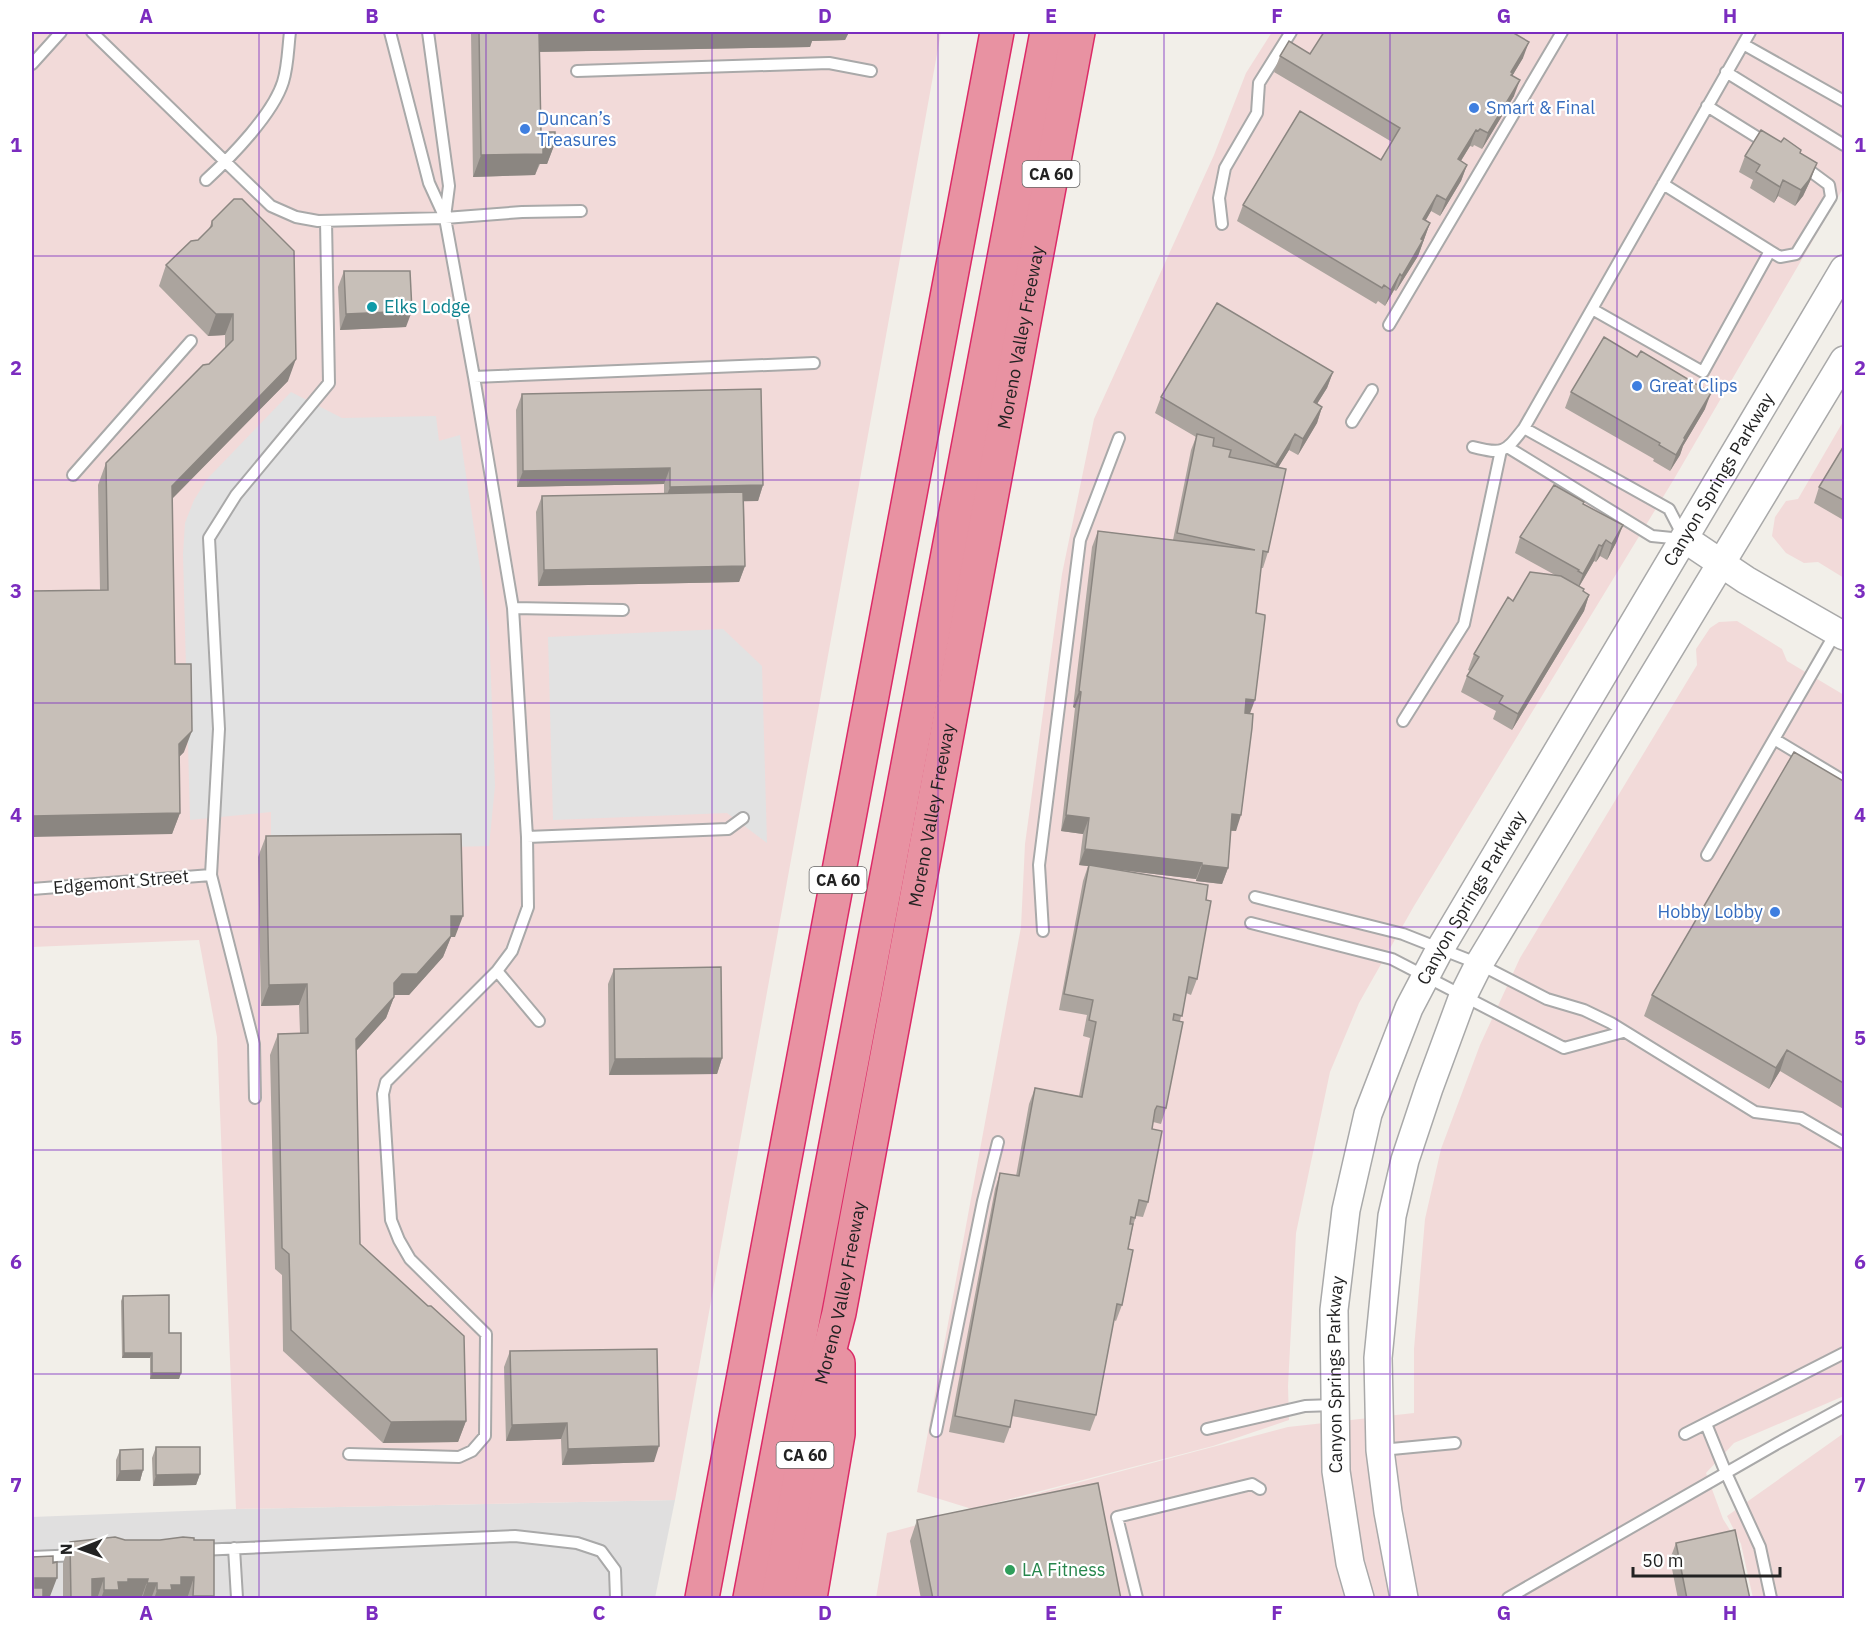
<svg xmlns="http://www.w3.org/2000/svg" width="1876" height="1630" font-family="'IBM Plex Sans',sans-serif">
<rect width="100%" height="100%" fill="#f2efe9"/>
<path fill="#e0dfdf" d="M675,1500L655,1598H32V1517L236,1509Z"/>
<path fill="#f2dad9" d="M32,32H941L675,1500L236,1509L217,1037L199,940L32,947Z
M1272,32H1844V187L1674,479L1414,906L1359,1003L1330,1072L1296,1233L1288,1386L1289,1420L1213,1446L972,1509L917,1492L1021,927L1025,844L1062,574L1094,419L1214,155L1246,73Z
M1844,420V578L1818,562L1804,563L1786,553L1772,536L1775,517L1786,501L1798,499Z
M1737,621L1782,649L1787,661L1844,695V1396L1734,1443L1706,1473L1723,1519L1738,1543L1750,1598H876L887,1533L1288,1427L1414,1413V1349L1425,1219L1441,1149L1480,1045L1520,958L1697,665L1696,649L1710,628L1719,622Z
M1844,1433V1598H1753L1741,1544L1727,1516Z"/>
<path fill="#e2e2e2" d="M291,392L342,418L436,416L439,441L460,435L489,628L495,786L489,846L271,852V812L190,820L183,554L185,523L194,500L208,478Z
M723,629L762,666L767,843L727,813L553,820L548,637Z"/>
<g fill="none" stroke-linecap="round" stroke-linejoin="round">
<defs>
<path id="service" d="M92,32L271,206L296,217L318,221L445,218L522,212L581,211
M428,32L449,186L445,217
M1743,44L1844,101
M32,64L61,32
M577,71L829,63L871,71
M1726,72L1844,145
M1707,106L1768,144
M206,180C231,157 273,114 283,82C288,66 288,48 290,32
M1222,224L1219,198L1225,168L1257,113L1259,83L1291,32
M1770,251L1780,257L1796,254L1831,197L1829,185L1802,165
M1592,309L1703,372L1770,251L1663,184
M1389,325L1562,32
M474,377L814,363
M1352,422L1372,390
M1524,428L1669,509L1683,536
M1473,447C1504,455 1505,452 1524,428L1750,32
M1509,448L1652,536L1682,539
M73,475L191,341
M513,608L623,610
M1403,721L1464,624L1501,450
M1774,739L1844,781
M527,837L728,829L743,818
M1707,855L1836,632
M32,889L211,875
M1255,897L1403,934L1479,964L1547,999L1584,1010L1611,1023L1755,1112L1801,1118L1844,1143
M1251,923L1392,959L1564,1048L1623,1032
M1043,931L1039,865L1080,540L1119,438
M497,971L539,1021
M255,1098L254,1044L211,875L219,729L209,538L236,495L329,383L326,221
M1706,1424L1726,1473L1760,1547L1771,1598
M1207,1429L1305,1406L1334,1405
M936,1431L983,1201L998,1142
M1685,1434L1844,1353
M1381,1450L1455,1443
M349,1454L459,1457L472,1451L485,1436L486,1334L410,1259L399,1240L391,1220L383,1094L386,1082L497,971L512,951L528,907L527,837L513,608L474,377L445,218L429,183L390,32
M234,1548L237,1598
M200,1550L515,1536L577,1543L601,1551L615,1570L616,1598
M32,1557L79,1555
M1137,1598L1117,1517L1252,1484L1260,1489
M1508,1598L1778,1443L1844,1407"/>
<g id="tertiary">
<path d="M1685,539L1746,580L1844,636"/>
<path id="s1" d="M1360,1598L1350,1563L1336,1471L1334,1310L1346,1210L1368,1114L1409,1008L1440,949L1844,269"/>
<path d="M1404,1598L1388,1512L1380,1450L1378,1358L1392,1216L1405,1160L1429,1088L1463,996L1479,964L1844,360"/>
</g>
<g id="motorway">
<path d="M702,1598L997,32"/>
<path d="M750,1598L1047,32"/>
<path id="s2" d="M778,1598L809,1430L839,1313L1078,32"/>
<path d="M810,1598L838,1434V1363"/>
</g>
</defs>
<use href="#service" stroke="#a9a9a9" stroke-width="14"/>
<use href="#tertiary" stroke="#a9a9a9" stroke-width="30"/>
<use href="#motorway" stroke="#dc2a67" stroke-width="36"/>
<use href="#service" stroke="#fff" stroke-width="10"/>
<use href="#tertiary" stroke="#fff" stroke-width="27"/>
<use href="#motorway" stroke="#e892a2" stroke-width="33"/>
</g>
<path fill="#aba49e" d="M471,32H849L845,40L812,41L810,47L540,52L541,132L555,143L547,164H540L535,175L473,177Z
M1310,54L1523,58L1512,76L1514,96L1482,149L1474,145L1473,147L1470,146L1461,161L1467,165L1461,181L1440,216L1431,211L1426,220L1430,223L1418,256L1396,291L1394,290L1385,306L1378,301L1376,304L1237,221L1243,205L1381,160L1392,142L1274,72L1280,56Z
M1781,142L1801,150L1800,153L1811,179L1803,196L1795,206L1778,196L1774,203L1750,188L1753,180L1739,172L1745,156Z
M212,221L288,381L172,499L175,664L184,752L179,757L180,813L172,834L100,590L98,485L106,463L225,348V335L208,336L159,286L166,265L198,240L209,229Z
M344,271L406,327L340,330L338,287Z
M1333,372L1327,388L1317,404L1322,407L1317,423L1298,455L1289,450L1278,467L1268,552L1263,568H1261L1256,613L1250,713L1236,831H1231L1228,868L1222,884L1196,881V879L1104,868L1206,900L1197,979L1191,995L1186,993L1180,1021L1166,1108L1161,1124L1153,1122L1152,1129L1148,1202L1143,1217L1136,1216L1133,1226L1128,1249L1122,1305L1116,1321L1114,1320L1096,1415L1090,1431L1012,1416L1010,1427L1004,1443L949,1432L995,1189L1000,1173L1016,1176L1029,1104L1035,1088L1079,1096L1090,1038L1083,1036L1087,1015L1059,1010L1083,881L1088,866L1079,865L1083,834L1061,831L1075,708L1073,707L1092,547L1098,531L1173,540L1191,450L1196,437L1155,413L1161,397Z
M1571,392L1705,409L1683,446L1680,455L1670,471L1653,461L1654,459L1565,408Z
M522,394L763,485L758,501H744L745,566L739,582L538,586L536,512L542,496L664,494V484L517,487L516,410Z
M1845,444V521L1814,503L1819,487Z
M1583,504L1617,541L1607,560L1600,556L1596,562L1594,561L1579,587L1583,591L1589,595L1584,611L1512,730L1493,719L1496,711L1461,692L1467,676L1470,671L1468,670L1474,654L1513,601L1555,575L1515,553L1520,537Z
M1845,782V1110L1780,1071L1769,1089L1644,1016L1652,995Z
M266,836L455,937H451L443,957L409,995H394V997L386,1018L356,1051L360,1244L466,1421L458,1442L383,1443L283,1351L282,1275L275,1269L270,1055L278,1034L300,1033L299,1005L261,1006L258,857Z
M614,969L722,1058L717,1074L609,1075L608,984Z
M123,1296L169,1333L181,1373L179,1379H150V1358H122L121,1301Z
M510,1351L654,1462L562,1465L561,1439L506,1441L504,1367Z
M156,1447L200,1474L196,1485L153,1486L152,1458Z
M120,1450L143,1470L140,1481H116V1460Z
M917,1520L1121,1599H921L910,1541Z
M125,1540H194L214,1596L213,1599H63V1563L70,1542Z
M1676,1543L1750,1599H1678L1670,1559Z"/>
<path fill="#8b8681" d="M539,32H849L845,40L812,41L810,47L532,52Z
M1529,42L1523,58L1511,78V72Z
M1520,80L1514,96L1482,149L1488,133Z
M1476,130L1470,146L1452,175L1458,159Z
M543,143H555L547,164H539L535,175L473,177L481,155Z
M1817,163L1811,179L1803,196L1795,206L1801,190Z
M1467,165L1461,181L1440,216L1446,200Z
M1783,180L1778,196L1774,203L1780,187Z
M1437,195L1431,211L1417,235L1423,219Z
M1430,223L1418,256L1396,291L1402,276L1421,239Z
M1400,274L1394,290L1385,306L1391,290Z
M412,311L406,327L340,330L346,314Z
M216,314H233L225,335L208,336Z
M296,359L288,381L164,507L172,486Z
M1333,372L1327,388L1308,418L1314,402Z
M1711,393L1705,409L1683,446L1680,455L1670,471L1676,455L1684,438Z
M1322,407L1317,423L1298,455L1303,439Z
M1295,434L1289,450L1270,481L1276,465Z
M670,468L664,484L517,487L523,471Z
M763,485L758,501L664,503L670,487Z
M1623,525L1617,541L1607,560L1612,544Z
M1606,540L1600,556L1596,562L1602,546Z
M1599,545L1594,561L1577,590L1583,574Z
M745,566L739,582L538,586L544,570Z
M1589,595L1584,611L1512,730L1518,714Z
M1079,691L1081,692L1075,708L1073,707Z
M1246,699L1255,700L1249,716L1241,715Z
M192,731L184,752L171,765L179,744Z
M180,813L172,834L32,837V816Z
M1232,814L1241,815L1236,831L1226,830Z
M1066,815L1089,818L1083,834L1061,831Z
M1085,849L1202,863L1196,879L1079,865Z
M1202,865L1228,868L1222,884L1196,881Z
M451,916H463L455,937H451L443,957L409,995H394V983Z
M307,984L299,1005L261,1006L269,985Z
M394,997L386,1018L348,1060L356,1039Z
M1787,1050L1780,1071L1769,1089L1776,1068Z
M722,1058L717,1074L609,1075L615,1059Z
M124,1353H152L150,1358H122Z
M152,1373H181L179,1379H150Z
M466,1421L458,1442L383,1443L391,1422Z
M567,1423L561,1439L506,1441L512,1425Z
M659,1446L654,1462L562,1465L568,1449Z
M143,1470L140,1481H116L120,1471Z
M200,1474L196,1485L153,1486L156,1475Z
M181,1577H194L187,1599H154L157,1590L171,1585Z
M35,1578H57L49,1599H32Z
M104,1578L97,1599H71L92,1579Z
M128,1579H148L141,1599H101L104,1590L118,1582Z
M147,1583H157L151,1599H142Z
M193,1596H214L213,1599H192Z"/>
<path fill="#c7bfb8" stroke="#8b8681" stroke-width="1.5" d="M479,32H539L541,132H555V143H543V154L481,155Z
M1324,32H1512L1529,42L1511,72L1513,73L1511,75L1520,80L1488,133L1480,129L1478,131L1476,130L1458,159L1467,165L1446,200L1437,195L1423,219L1430,223L1421,239L1423,240L1402,276L1400,274L1391,290L1384,285L1382,288L1243,205L1300,111L1381,160L1400,128L1280,56L1289,41L1310,54Z
M1761,130L1781,142L1784,138L1801,150L1800,153L1817,163L1809,180L1801,190L1783,180L1780,187L1756,172L1760,165L1745,156Z
M234,199H242L294,251L296,359L172,486L175,664H191L192,731L179,744L180,813L32,816V591L108,590L106,463L203,365L209,364L233,340V314H216L166,265L191,241L198,240L212,226V221Z
M344,271H410L412,311L346,314Z
M1217,303L1333,372L1314,402L1322,407L1303,439L1295,434L1276,465L1161,397Z
M1604,337L1637,357L1641,351L1711,393L1684,438L1685,439L1676,455L1659,445L1660,443L1571,392Z
M761,389L763,485L670,487V468L523,471L522,394Z
M1197,434L1214,438L1213,446L1231,450L1229,457L1286,469L1268,552L1263,551L1256,613L1265,615V618L1255,700L1246,699L1245,713L1253,714L1252,728L1241,815L1232,814L1228,868L1202,865V863L1085,849L1089,818L1066,815L1081,692L1079,691L1098,531L1255,550L1177,533Z
M1845,444V501L1819,487Z
M1554,485L1584,502L1583,504L1623,525L1612,544L1606,540L1602,546L1599,545L1583,574L1578,571L1579,570L1520,537Z
M743,492L745,566L544,570L542,496Z
M1530,572L1561,576L1584,589L1583,591L1589,595L1518,714L1499,703L1503,696L1467,676L1479,657L1474,654L1508,597L1513,601Z
M1794,752L1845,782V1084L1787,1050L1776,1068L1652,995Z
M461,834L463,916H451V936L417,974H402L394,983V997L356,1039L360,1244L428,1306H431L464,1336L466,1421L391,1422L291,1330L289,1254L282,1248L278,1034L308,1033L307,984L269,985L266,836Z
M1089,865L1208,885L1206,900L1211,901L1197,979L1189,977L1182,1016L1174,1014L1173,1020L1183,1022L1166,1108L1157,1106L1155,1110L1152,1129L1162,1131L1148,1202L1139,1200L1135,1218L1131,1217L1130,1224H1133L1128,1249L1133,1250L1122,1305L1117,1304L1096,1415L1015,1400L1010,1427L955,1416L1000,1173L1019,1176L1035,1088L1082,1097L1096,1022L1089,1020L1093,1000L1064,994Z
M721,967L722,1058L615,1059L614,969Z
M169,1295V1333H181V1373H152V1353H124L123,1296Z
M657,1349L659,1446L568,1449L567,1423L512,1425L510,1351Z
M156,1447H200V1474L156,1475Z
M143,1449V1470L120,1471V1450Z
M1098,1483L1121,1599H933L917,1520Z
M1735,1530L1750,1599H1687L1676,1543Z
M115,1537L125,1540H160L183,1537L194,1538V1540H214V1596H193L194,1577H181V1585H171L172,1590H157V1583H147L148,1579H128V1582H118L119,1590H104V1578L92,1579V1598H71L70,1542Z
M53,1556V1563L57,1562V1578H35V1588H43V1598L47,1599H32V1557Z"/>
<path fill="none" stroke="#7b2cbf" stroke-width="1.5" stroke-opacity="0.55" d="M259,32V1598M486,32V1598M712,32V1598M938,32V1598M1164,32V1598M1390,32V1598M1617,32V1598M32,256H1844M32,480H1844M32,703H1844M32,927H1844M32,1150H1844M32,1374H1844"/>
<g fill="#3f7fe0" stroke="#fff" stroke-width="2">
<circle cx="1474" cy="108" r="6"/>
<circle cx="525" cy="129" r="6"/>
<circle cx="1637" cy="386" r="6"/>
<circle cx="1775" cy="912" r="6"/>
</g>
<circle fill="#0f9aa8" stroke="#fff" stroke-width="2" cx="372" cy="307" r="6"/>
<circle fill="#2e9e5b" stroke="#fff" stroke-width="2" cx="1010" cy="1570" r="6"/>
<g text-anchor="middle" stroke-width="4.5" stroke-linejoin="round" paint-order="stroke">
<g fill="#fff" stroke="#646464" stroke-width="1.5">
<rect x="1022.5" y="161" width="57" height="26" rx="4.5"/>
<rect x="809.5" y="867" width="57" height="26" rx="4.5"/>
<rect x="776.5" y="1442" width="57" height="26" rx="4.5"/>
</g>
<g font-size="16" font-weight="bold" fill="#222">
<text x="1051" y="180">CA 60</text>
<text x="838" y="886">CA 60</text>
<text x="805" y="1461">CA 60</text>
</g>
<g font-size="18" fill="#366cbe" stroke="#fff" text-anchor="start">
<text x="1486" y="114">Smart &amp; Final</text>
<text x="537" y="125">Duncan’s<tspan x="537" dy="21">Treasures</tspan></text>
<text x="1649" y="392">Great Clips</text>
<text x="1763" y="918" text-anchor="end">Hobby Lobby</text>
</g>
<g font-size="18" fill="#0d838f" stroke="#fff" text-anchor="start">
<text x="384" y="313">Elks Lodge</text>
</g>
<g font-size="18" fill="#222" stroke="#fff">
<text dy="6" stroke="none"><textPath href="#s2" startOffset="1284">Moreno Valley Freeway</textPath></text>
<text dy="6" stroke="none"><textPath href="#s1" startOffset="1216">Canyon Springs Parkway</textPath></text>
<text dy="6" stroke="none"><textPath href="#s2" startOffset="798">Moreno Valley Freeway</textPath></text>
<text transform="translate(121 882) rotate(-5)" y="6">Edgemont Street</text>
<text dy="6" stroke="none"><textPath href="#s1" startOffset="730">Canyon Springs Parkway</textPath></text>
<text dy="6" stroke="none"><textPath href="#s2" startOffset="312">Moreno Valley Freeway</textPath></text>
<text dy="6" stroke="none"><textPath href="#s1" startOffset="226">Canyon Springs Parkway</textPath></text>
</g>
<g font-size="18" fill="#27864d" stroke="#fff" text-anchor="start">
<text x="1022" y="1576">LA Fitness</text>
</g>
</g>
<rect width="1876" height="1630" fill="none" stroke="#ffffff" stroke-width="66"/>
<g transform="translate(81 1549) rotate(269)" stroke="#ffffff" stroke-width="4.5" paint-order="stroke">
<path d="M0-4.5L10 22L0 15L-10 22Z" fill="#222222"/>
<text y="-9" font-size="16" font-weight="bold" text-anchor="middle" fill="#222222">N</text>
</g>
<path d="M1633 1567v9h147v-9" fill="none" stroke="#222222" stroke-width="3"/>
<text x="1642" y="1567" font-size="18" fill="#222222" stroke="#ffffff" stroke-width="4.5" paint-order="stroke">50 m</text>
<rect x="33" y="33" width="1810" height="1564" fill="none" stroke="#7b2cbf" stroke-width="2"/>
<g font-size="20" text-anchor="middle" font-weight="bold" fill="#7b2cbf">
<text x="146" y="23">A</text>
<text x="372" y="23">B</text>
<text x="599" y="23">C</text>
<text x="825" y="23">D</text>
<text x="1051" y="23">E</text>
<text x="1277" y="23">F</text>
<text x="1504" y="23">G</text>
<text x="1730" y="23">H</text>
<text x="16" y="152">1</text>
<text x="1860" y="152">1</text>
<text x="16" y="375">2</text>
<text x="1860" y="375">2</text>
<text x="16" y="598">3</text>
<text x="1860" y="598">3</text>
<text x="16" y="822">4</text>
<text x="1860" y="822">4</text>
<text x="16" y="1045">5</text>
<text x="1860" y="1045">5</text>
<text x="16" y="1269">6</text>
<text x="1860" y="1269">6</text>
<text x="16" y="1492">7</text>
<text x="1860" y="1492">7</text>
<text x="146" y="1620">A</text>
<text x="372" y="1620">B</text>
<text x="599" y="1620">C</text>
<text x="825" y="1620">D</text>
<text x="1051" y="1620">E</text>
<text x="1277" y="1620">F</text>
<text x="1504" y="1620">G</text>
<text x="1730" y="1620">H</text>
</g>
</svg>
